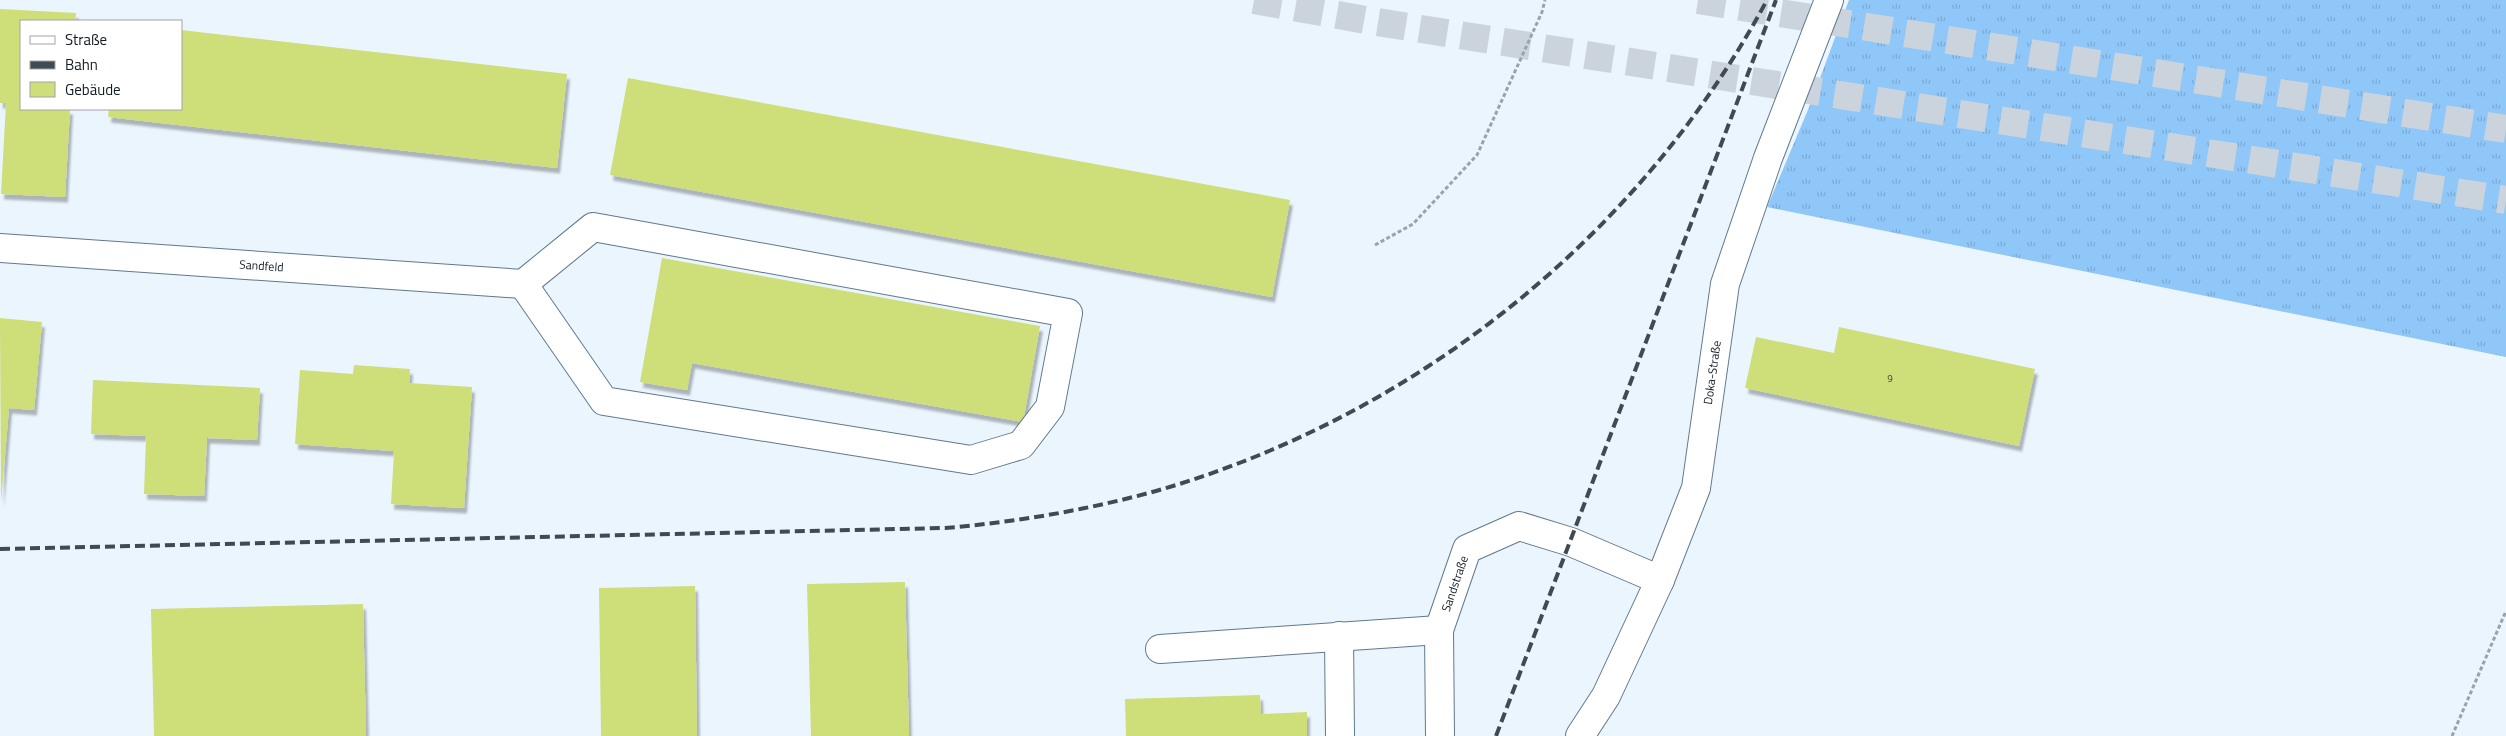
<svg xmlns="http://www.w3.org/2000/svg" width="2506" height="736" font-family="'Titillium Web',sans-serif">
<defs>
<pattern id="grass-tufts" width="24" height="20" patternUnits="userSpaceOnUse" patternTransform="scale(1.25)"><rect width="24" height="20" fill="#8fc7f9"/><path d="M3 7l-1-3M5 7V3M7 7l1-3M15 17l-1-3M17 17v-4M19 17l1-3" fill="none" stroke="#7aaad5"/></pattern>
<filter id="shadow"><feDropShadow dx="3" dy="5.5" stdDeviation="1" flood-color="#0004"/></filter>
</defs>
<rect width="100%" height="100%" fill="#ebf5fe"/>
<path fill="url(#grass-tufts)" d="M1849,0H2506V357L1767,207L1810,105Z"/>
<path fill="#cede78" filter="url(#shadow)" d="M0,9L76,13L75,21H21V109H70L65,197L1,194L6,103H0Z
M181,30L567,74L557,168L108,117L109,109H181Z
M628,78L1290,200L1272,297L610,175Z
M662,258L1040,326L1023,422L692,363L687,390L640,382Z
M0,318L42,322L34,410L9,408L1,502Z
M1839,327L2035,369L2019,446L1745,388L1756,337L1834,353Z
M354,365L410,369L409,383L472,387L464,508L391,504L394,451L295,444L300,370L353,374Z
M93,380L260,388L257,440L207,438L204,496L144,494L146,436L91,434Z
M905,582L909,736H811L807,584Z
M695,586L697,736H601L599,588Z
M363,604L366,736H154L151,609Z
M1260,695L1261,714L1307,712V736H1126L1125,699Z"/>
<g fill="none" stroke-linecap="round" stroke-linejoin="round">
<path stroke="#cbd4dd" stroke-width="28" stroke-dasharray="28 14" stroke-linecap="butt" d="M1254,0L1377,22L2506,200
M1698,0L2506,129"/>
<defs>
<g id="minor">
<path d="M593,227L1068,313L1050,407L1021,445L971,460L604,401L523,284Z"/>
<path id="s1" d="M0,248L523,284"/>
<path d="M1339,636L1340,736"/>
<path d="M1160,649L1439,630"/>
<path id="s2" d="M1440,736L1439,630L1467,549L1519,526L1571,542L1660,580"/>
<path id="s3" d="M1580,736L1606,696L1660,580L1696,488L1725,284L1768,158L1829,0"/>
</g>
</defs>
<use href="#minor" stroke="#61788d" stroke-width="30"/>
<path stroke="#9aa3ac" stroke-width="3" stroke-dasharray="4 2.5" stroke-linecap="butt" d="M1375,245L1413,224L1477,155L1542,12L1545,0
M2452,736L2506,611"/>
<use href="#minor" stroke="#fff" stroke-width="28"/>
<path stroke="#414a52" stroke-width="4" stroke-dasharray="10 5" stroke-linecap="butt" d="M0,549L945,528C1017,522 1087,510 1156,491C1414,417 1640,237 1767,0
M1496,736L1776,0"/>
</g>
<g text-anchor="middle" stroke-width="4.5" stroke-linejoin="round" paint-order="stroke">
<g font-size="10" fill="#424c39">
<text x="1890" y="382">9</text>
</g>
<g font-size="12" fill="#131c24" stroke="#fff">
<text dy="4" stroke="none"><textPath href="#s1" startOffset="262">Sandfeld</textPath></text>
<text dy="4" stroke="none"><textPath href="#s3" startOffset="391">Doka-Straße</textPath></text>
<text dy="4" stroke="none"><textPath href="#s2" startOffset="155">Sandstraße</textPath></text>
</g>
</g>
<rect x="20" y="20" width="162" height="90" fill="#ffffff" stroke="#a1a4a7"/>
<rect x="30" y="36" width="25" height="8" fill="#ffffff" stroke="#a1a4a7"/>
<text x="65" y="45" font-size="15" fill="#131c24">Straße</text>
<rect x="30" y="61" width="25" height="8" fill="#414a52" stroke="#a1a4a7"/>
<text x="65" y="70" font-size="15" fill="#131c24">Bahn</text>
<rect x="30" y="82" width="25" height="15" fill="#cede78" stroke="#a1a4a7"/>
<text x="65" y="95" font-size="15" fill="#131c24">Gebäude</text>
</svg>
